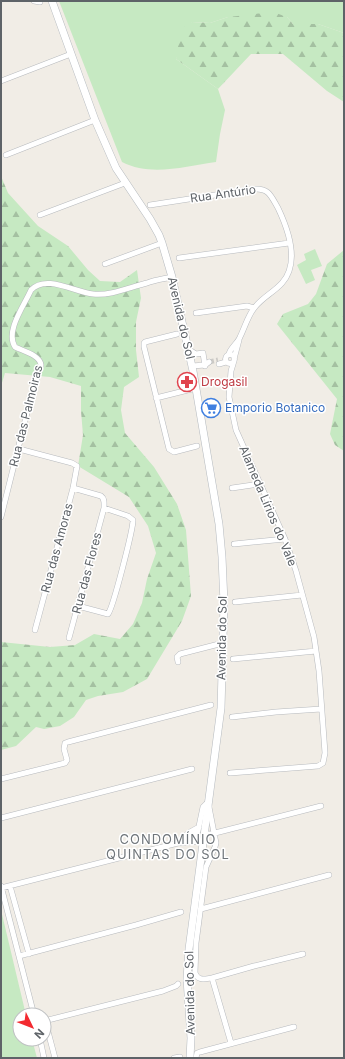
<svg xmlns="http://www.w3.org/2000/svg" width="345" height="1059" font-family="Inter,sans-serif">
<defs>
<pattern id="forest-firs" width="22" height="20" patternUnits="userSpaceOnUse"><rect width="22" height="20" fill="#c6e9c2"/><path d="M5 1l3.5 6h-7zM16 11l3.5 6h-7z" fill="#a4c0a1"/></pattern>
</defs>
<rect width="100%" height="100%" fill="#f1ede6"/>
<path fill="#c6e9c2" d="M59,1H344V33L318,24H293L287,17H228L210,23L192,22L176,59L218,89L225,110L220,134L216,162C186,166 151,177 122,162Z
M315,249L322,266L311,270L315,280L306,284L297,265L306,260L304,254Z
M1,910L26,1015H20V1039H32L37,1058H1Z"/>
<path fill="url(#forest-firs)" d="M273,12L287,17L293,24H318L344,33V102L327,91L283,54H251L218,89L176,59L181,29L192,22L210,23L228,17Z
M1,176L8,193L38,226L68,246L88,270L100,281L120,282L137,270L141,298L136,322V350L139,377L124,387L121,410L125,433L154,467L177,504L186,530L191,596L182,621L147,679L123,692L98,696L86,700L74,717L60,726L44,729L36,727L16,746L1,750V642L50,647L75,645L94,634L120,639L133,624L142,603L147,579L156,553L148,526L129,497L78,466L83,435L81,411V386L50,377L5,373L1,386Z
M344,250V451L335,445L330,434L337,399L277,324L283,314L308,304L316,294L327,264Z"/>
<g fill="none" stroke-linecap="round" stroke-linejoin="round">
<path stroke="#cccac6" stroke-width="5" stroke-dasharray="5 2.5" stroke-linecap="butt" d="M209,362L218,360"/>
<defs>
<path id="street" d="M34,1L40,2
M1,81L71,54
M6,155L95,120
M150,205L254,189C269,188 271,196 278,208C288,229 300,263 282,283C274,292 263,297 255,307C248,315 245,327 240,337C238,343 230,348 229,354
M40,215L125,183
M179,258L289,243
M105,264L162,243
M196,313L247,306L254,308
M177,334L145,342L144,343V347L169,449L174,452L197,446
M188,349L196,354L203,353L205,366
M225.5 359a4.5 4.5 0 1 1 9 0a4.5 4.5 0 1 1-9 0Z
M234,359L239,340
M219,364L226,362
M192,366L205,365L209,362
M156,398L196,388
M19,449L72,463L77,466L73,488L35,630
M232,488L260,484
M1,517L29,405L41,365C40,355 23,351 15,347C5,331 24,306 31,290C46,274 74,292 93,294C111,296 130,287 147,283C155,280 163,279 172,277
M234,544L285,539
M235,602L302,595
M78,606L108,614C113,608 133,530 133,520L128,516L104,508
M69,638L104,508C104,503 105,499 101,496L73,488
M233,659L316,651
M178,662L177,657L180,654L223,643
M232,717L276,712L321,709
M230,773L318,766L323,763L325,753L319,671L314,637L296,571L285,539L236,430L229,397L231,371L234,361
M1,779L65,763L67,760L64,749L65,743L68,742L211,705
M1,818L192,769
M203,835L215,833L321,806
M180,840L190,832L199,827
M178,842L188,839L198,831L203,807L208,802L216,843L215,847L206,867L196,943L195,973C198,981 204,979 212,978L231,1043
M1,886L34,1015
M10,886L29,954
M1,888L178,843L203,841
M201,909L329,875
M19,956L136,925L181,912
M212,978L254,966L303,954
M44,1021L163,991L176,986L178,984
M46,1024L55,1058
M40,1039L44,1058
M174,1058L180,1057
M196,1058L197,1053L200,1052L294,1027"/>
<path id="secondary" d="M52,1L95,120L116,168L150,219L159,235L162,243L172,277L193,371L219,524L222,557L224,603L221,708L189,949L187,979L191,1038L190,1058"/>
</defs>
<use href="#street" stroke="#b7babe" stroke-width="6"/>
<use href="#secondary" stroke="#b5babf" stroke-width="8"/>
<use href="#street" stroke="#fff" stroke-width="5"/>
<use href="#secondary" stroke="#fff" stroke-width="7"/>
</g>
<defs>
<symbol id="pharmacy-ring" viewBox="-11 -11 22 22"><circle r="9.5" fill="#fff" stroke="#e0444e" stroke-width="1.5"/><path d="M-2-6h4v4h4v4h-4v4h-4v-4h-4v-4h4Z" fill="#e0444e"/></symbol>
<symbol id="supermarket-ring" viewBox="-11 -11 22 22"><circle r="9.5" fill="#fff" stroke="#3f7fe0" stroke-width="1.5"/><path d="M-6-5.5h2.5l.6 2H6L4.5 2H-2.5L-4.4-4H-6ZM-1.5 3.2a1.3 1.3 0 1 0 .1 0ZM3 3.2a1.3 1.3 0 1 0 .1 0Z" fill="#3f7fe0"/></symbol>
</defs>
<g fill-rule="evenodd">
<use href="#pharmacy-ring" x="176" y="371" width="22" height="22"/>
<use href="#supermarket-ring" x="200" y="397" width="22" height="22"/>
</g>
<g text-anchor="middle" stroke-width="3" stroke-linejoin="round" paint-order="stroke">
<g font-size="12" fill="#5e6368" stroke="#fff">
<text transform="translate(223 194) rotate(-8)" y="4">Rua Antúrio</text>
<text transform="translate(181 318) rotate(77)" y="4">Avenida do Sol</text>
<text transform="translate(26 416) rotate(-76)" y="4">Rua das Palmoiras</text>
<text transform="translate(268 506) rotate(67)" y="4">Alameda Lírios do Vale</text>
<text transform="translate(57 548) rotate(-75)" y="4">Rua das Amoras</text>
<text transform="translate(87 573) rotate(-75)" y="4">Rua das Flores</text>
<text transform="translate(222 638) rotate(-89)" y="4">Avenida do Sol</text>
<text transform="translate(190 993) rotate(-91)" y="4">Avenida do Sol</text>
</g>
<g font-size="12" fill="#be3a42" stroke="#fff" text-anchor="start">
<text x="201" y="386">Drogasil</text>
</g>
<g font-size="12" fill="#366cbe" stroke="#fff" text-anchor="start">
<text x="225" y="412">Emporio Botanico</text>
</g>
<g font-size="13" letter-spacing="1" fill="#6f757a" stroke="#fff">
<text x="168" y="844">CONDOMÍNIO<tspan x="168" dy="15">QUINTAS DO SOL</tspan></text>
</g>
</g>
<rect width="345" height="1059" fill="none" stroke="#5e6368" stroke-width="4"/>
<g transform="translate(32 1027) rotate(133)"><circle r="19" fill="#ffffff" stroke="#bfc1c3"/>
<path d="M0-3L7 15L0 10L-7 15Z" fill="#f32a30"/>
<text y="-6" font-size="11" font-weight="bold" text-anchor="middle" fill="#5e6368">N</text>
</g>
</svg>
